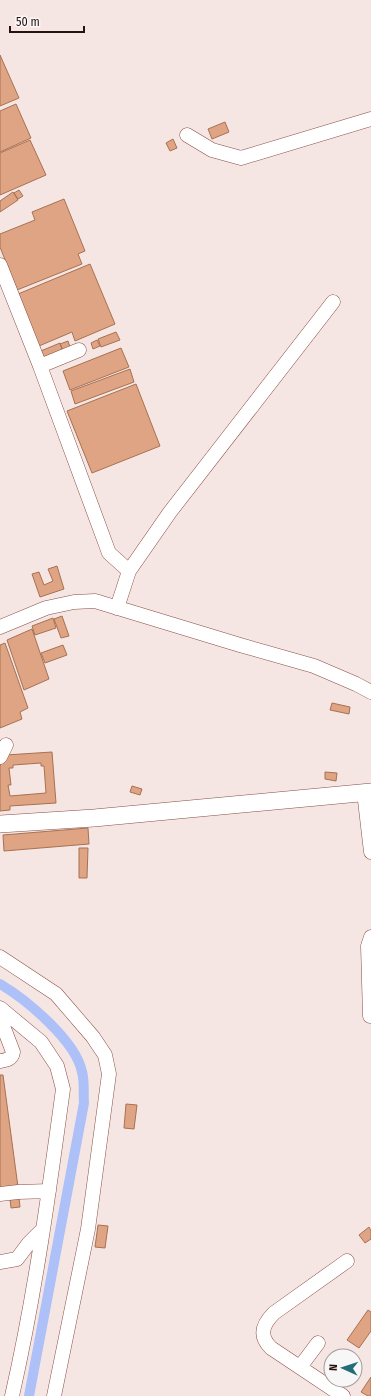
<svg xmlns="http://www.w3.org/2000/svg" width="371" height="1396" font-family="'Fira Sans Condensed',sans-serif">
<rect width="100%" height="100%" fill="#f5e6e4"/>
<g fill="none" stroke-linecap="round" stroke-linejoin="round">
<path stroke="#adc0f8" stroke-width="10" d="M0,984C27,1000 76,1041 82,1072C85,1082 83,1093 84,1103L29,1396"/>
</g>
<path fill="#dea483" stroke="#a87152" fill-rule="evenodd" d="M0,55L19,98L0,106Z
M16,104L31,138L0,152V111Z
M225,122L229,132L212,139L208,129Z
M173,139L177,148L170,151L166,143Z
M30,140L46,175L0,195V153Z
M19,190L23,196L18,199L14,193Z
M13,192L18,200L0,212V201Z
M64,199L85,251L78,254L82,264L17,290L0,247V234L35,220L32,212Z
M90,264L115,324L75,341L72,332L39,346L18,294Z
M116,332L120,340L101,347L98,339Z
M97,340L100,346L93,349L91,343Z
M68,341L70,347L63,350L60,344Z
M60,343L63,352L40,362L36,353Z
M121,348L129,367L70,390L63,371Z
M130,369L134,382L75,404L71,391Z
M136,384L160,446L92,473L67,411Z
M57,566L64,589L40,597L32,574L39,572L44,585L53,581L48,569Z
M62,616L69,636L61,638L54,619Z
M53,618L56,628L35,635L32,626Z
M32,629L49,679L24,690L7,640Z
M5,643L28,708L20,712L22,719L0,728V645Z
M63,645L67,655L45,663L41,653Z
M332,703L350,707L349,714L330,710Z
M52,752L56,803L10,806V810L0,811V766L6,755ZM41,763V766H44L46,793L10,796L8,785H11L9,768H13V765Z
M325,772L337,773L336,781L325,779Z
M132,786L142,789L140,795L130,792Z
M88,828L89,844L4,851L3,835Z
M79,848H88L87,878H79Z
M0,1075H3L18,1187L0,1189Z
M126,1104L137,1105L134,1129L124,1128Z
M19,1198L20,1207L11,1208L10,1199Z
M98,1225L108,1226L105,1248L95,1247Z
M369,1227L371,1231V1239L365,1243L359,1235Z
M368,1310L371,1312V1331L359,1348L347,1340Z
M371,1377V1396H368L361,1392Z"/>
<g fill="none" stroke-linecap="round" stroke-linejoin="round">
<defs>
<path id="minor" d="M187,135L212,150L241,158L371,119
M0,265L40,366L109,553L129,571L117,608
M40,366L79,350
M129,571L170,512L333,302
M0,627L46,608L74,602L95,601L240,645L314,666L356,684L371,692
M0,757L6,745
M364,792L371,852
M0,957L56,994L93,1037L105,1055L109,1074L88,1229L54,1396
M0,1008L41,1042L57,1066L63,1089C49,1192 35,1295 12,1396
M370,1016L368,946L371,937
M0,1018L13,1052C12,1059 7,1060 0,1061
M0,1194L18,1192L49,1191
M0,1262L17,1259L29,1243L43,1229
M300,1367L318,1343
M343,1396L271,1348C258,1335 263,1324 274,1313L347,1261"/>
<path id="major" d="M0,824L94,818L371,792"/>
</defs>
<use href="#minor" stroke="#8a4e44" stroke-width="15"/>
<use href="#major" stroke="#8a4e44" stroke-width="18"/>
<use href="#minor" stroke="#fff" stroke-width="14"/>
<use href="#major" stroke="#fff" stroke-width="17"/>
</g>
<g transform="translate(343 1368) rotate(273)"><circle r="19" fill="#f7f7f7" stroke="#a59b99"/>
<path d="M0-3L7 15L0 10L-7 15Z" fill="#256d79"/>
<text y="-6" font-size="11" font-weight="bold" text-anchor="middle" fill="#29110d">N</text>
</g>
<path d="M10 26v6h74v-6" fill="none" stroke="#29110d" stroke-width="2"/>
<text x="16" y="26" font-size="12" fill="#29110d" stroke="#f7f7f7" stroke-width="3" paint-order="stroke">50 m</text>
</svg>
